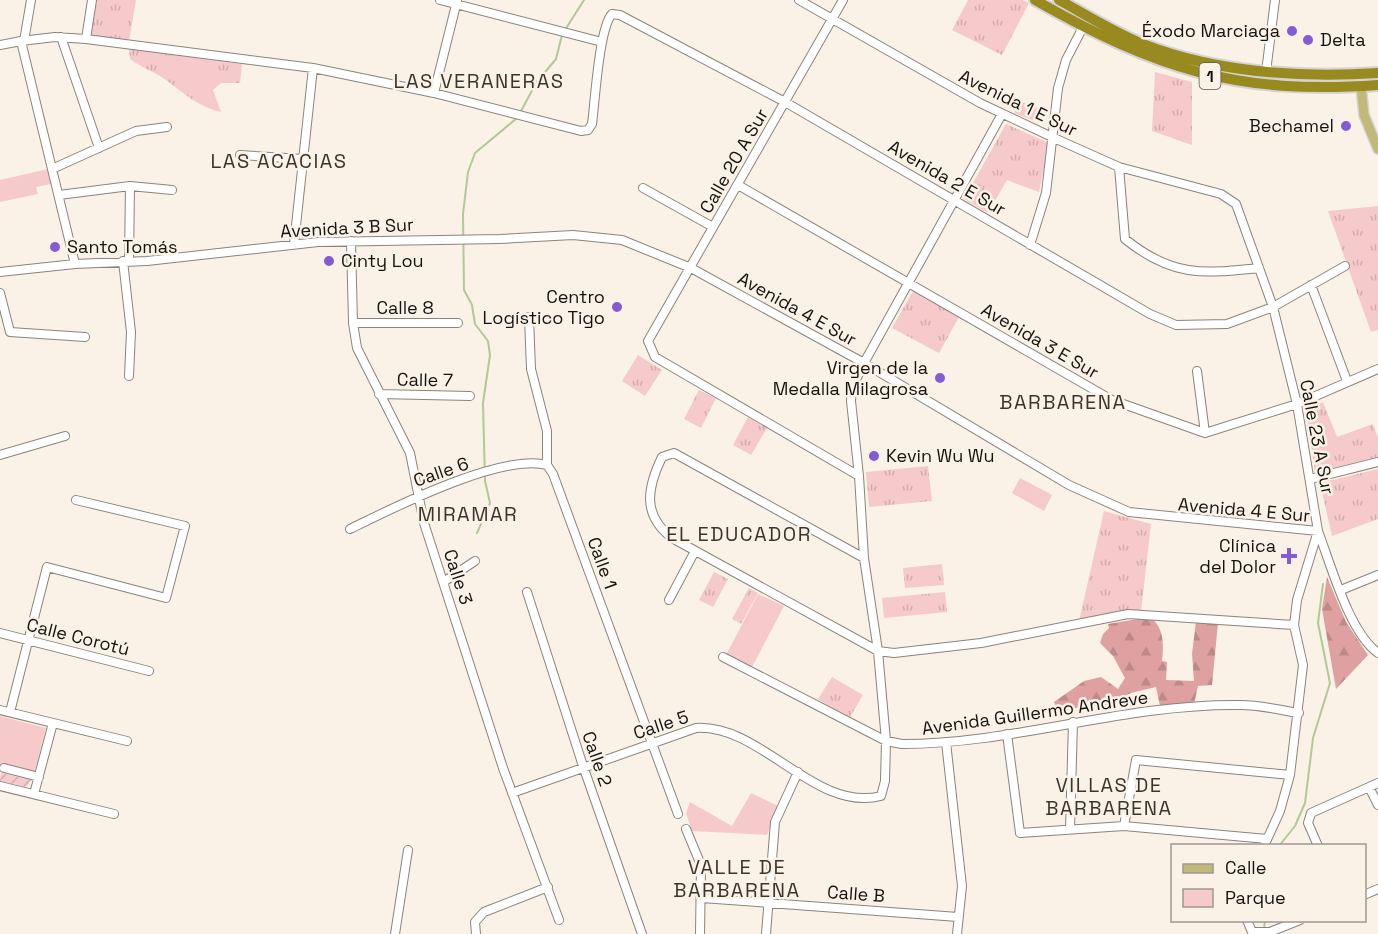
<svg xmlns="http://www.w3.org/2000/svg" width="1378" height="934" font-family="'Space Grotesk',sans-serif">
<defs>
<pattern id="grass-tufts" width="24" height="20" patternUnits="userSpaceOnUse" patternTransform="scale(1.5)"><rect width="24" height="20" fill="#f6c9ca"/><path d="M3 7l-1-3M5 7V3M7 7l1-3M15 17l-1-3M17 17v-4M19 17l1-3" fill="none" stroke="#d2acac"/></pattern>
<pattern id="forest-firs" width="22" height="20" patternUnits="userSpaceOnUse" patternTransform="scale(1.5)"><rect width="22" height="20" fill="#dfa0a1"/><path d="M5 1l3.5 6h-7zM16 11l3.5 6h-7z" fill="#be8989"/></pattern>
<pattern id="garden-furrows" width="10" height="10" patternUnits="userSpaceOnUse" patternTransform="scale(1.5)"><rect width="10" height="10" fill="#f6c9ca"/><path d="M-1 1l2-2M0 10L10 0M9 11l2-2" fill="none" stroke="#d2acac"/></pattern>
</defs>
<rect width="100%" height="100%" fill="#faf2e7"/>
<path fill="url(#grass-tufts)" d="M97,0H136L129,41L91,36Z
M968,0H1022L1029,3L1002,55L952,30Z
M129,48L242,64L240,83H221L213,90L221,112C196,106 183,92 163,78C153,71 140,67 130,59Z
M1155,72L1192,82V145L1152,131Z
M1006,124L1049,143L1039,192L1007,180L988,213L964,199Z
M1378,206V330L1371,332L1328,211Z
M913,291L959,317L939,353L892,328Z
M638,355L662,370L645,396L622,381Z
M699,390L716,398L701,428L684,419Z
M1323,402L1337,437L1373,424L1378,438V458L1315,473L1306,410Z
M748,417L767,428L751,455L733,445Z
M928,466L932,501L869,507L866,472Z
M1378,469V519L1332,536L1320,483Z
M1104,511L1151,524L1141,612L1079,621Z
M942,564L944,585L905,588L903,568Z
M714,572L728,579L713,607L699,600Z
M749,588L758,593L741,624L732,619Z
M945,592L947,612L884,618L882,598Z
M832,677L863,695L849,719L818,699Z"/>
<path fill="url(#forest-firs)" d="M1327,577L1346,622L1368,655L1336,689L1322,609Z
M1150,617C1164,627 1164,645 1162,661L1167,662L1166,680L1194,681L1192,654L1196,621L1218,623L1212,685L1198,686L1194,704L1160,706L1156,687L1131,693L1114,704L1057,710L1054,702L1084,681L1101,677L1118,689L1125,678L1113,656L1100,643L1103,634L1109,628L1108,624Z"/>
<path fill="#f6c9ca" d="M179,60L216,67L212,88L175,82Z
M1019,101L1047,112L1043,124L1014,113Z
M48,169L51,184L36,187L38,194L0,202V180Z
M1020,478L1052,495L1044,511L1012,493Z
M758,594L784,606L752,667L726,655Z
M0,716L46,728L34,774L0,765Z
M751,793L778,806L767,835L692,831L686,813L690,802L732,826Z"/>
<path fill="url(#garden-furrows)" d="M1,773L31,780L26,787L0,781Z"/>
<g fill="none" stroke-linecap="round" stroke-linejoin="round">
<path stroke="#b1c996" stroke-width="2" d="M565,30L584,0
M520,113L536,83L556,59L562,35
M477,533L490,503L485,481L483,403L490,355L488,341L475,324L472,305L464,290L463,214L468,172L475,153L517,118
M1279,846L1295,826L1305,803L1313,738L1330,683L1318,623L1323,584
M1264,930L1265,920"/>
<defs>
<path id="minor" d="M440,0L602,42
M799,0L980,103L1054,138L1119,167L1221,194L1236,204L1273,307L1297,404L1318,531L1297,600L1294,625L1303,665L1290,775L1280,811L1264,846
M843,0L648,341L655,357L859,476
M61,37L99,148
M86,39L92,0
M21,41L55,37L86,39L313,68L434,93L581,131L588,130L592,124C595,102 599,28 612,14L620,15L785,102L1150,314L1176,325L1227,324L1273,307L1345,266
M24,41L31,0
M0,45L21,41L75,264
M1266,72L1275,0
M434,93L457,1
M240,155L303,159
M1119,167L1125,239C1172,277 1202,274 1259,268
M52,169L136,131L167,127
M738,185L1112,400L1205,433L1297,404L1378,369
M643,188L713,227
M59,195L130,186L172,190
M351,241L353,323L357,348L410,453L424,523L503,768L559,920
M294,244L313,68
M1030,245L1046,193L1058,88L1066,60L1083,27
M123,261L131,332L129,376
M129,261L130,186
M0,272L75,264L147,261L318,242L500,239L573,235L622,240L691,268L864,363L1069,485L1129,512L1318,531C1331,565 1349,632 1378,653
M1311,285L1347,381
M0,293L10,332L85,337
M529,317L531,369L547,431V465L553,474L678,814
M353,323H458
M1197,371L1205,433
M379,394L470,396
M0,455L65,436
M1310,479L1378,462
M350,529C393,508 501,453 547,465
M864,558L674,453L662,457C647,488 642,515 672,538L878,651L894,653L981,643L1128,614L1294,625
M445,581L475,561
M1341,590L1378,575
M527,592L583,766L642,934
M669,600L695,551
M0,633L149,671
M723,657L886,741L902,744C1016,744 1126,703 1241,705C1260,705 1280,710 1299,713
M0,710L127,741
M10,712L47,567L166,598L185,526L76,500
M1007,734L1020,833L1124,826L1267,839
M946,742L962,886L957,934
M4,768L39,777
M0,786L114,814
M1369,787L1378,805
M512,793L696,728C762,724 815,813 881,796L885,781L886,741L878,651L864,558L859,476L851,401L852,388L864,363L1002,114
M34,794L53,723
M1124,826L1136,760L1290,775
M686,829L701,865L700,934
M1070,829L1073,722
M1318,846L1308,823L1311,813L1378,783
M1364,895L1378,889
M702,898L958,917
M1247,920L1252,932H1270L1300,920
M395,934L408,850
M476,934L475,922L484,912L548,887
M766,934L775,822L798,772"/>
<path id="major" d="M1361,86L1364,115L1378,149"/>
<path id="highway" d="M1035,0C1156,69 1237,95 1378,85
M1059,0C1086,15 1112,31 1140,43C1215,73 1298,78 1378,73"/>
</defs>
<use href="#minor" stroke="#8b847b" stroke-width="10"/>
<use href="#major" stroke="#d5d4d4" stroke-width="12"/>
<use href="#highway" stroke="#d5d4d4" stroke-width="14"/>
<use href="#minor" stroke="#fff" stroke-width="8"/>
<use href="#major" stroke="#c2b979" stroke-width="9"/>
<use href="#highway" stroke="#998a20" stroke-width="10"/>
</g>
<g fill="#825bd5" stroke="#faf2e7" stroke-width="2">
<circle cx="1292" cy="31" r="6"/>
<circle cx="1308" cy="40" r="6"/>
<circle cx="1346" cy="126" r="6"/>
<circle cx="55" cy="247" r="6"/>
<circle cx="329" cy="261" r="6"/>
<circle cx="617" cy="307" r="6"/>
<circle cx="940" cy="378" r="6"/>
<circle cx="874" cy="456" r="6"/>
<path d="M1286 547h6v6h6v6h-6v6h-6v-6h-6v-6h6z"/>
</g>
<g text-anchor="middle" stroke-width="5" stroke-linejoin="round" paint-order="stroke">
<rect fill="#faf2e7" stroke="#5a5550" stroke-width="1.5" x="1199.5" y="63" width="21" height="26" rx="4.5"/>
<g font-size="16" font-weight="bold" fill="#15120f">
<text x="1210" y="82">1</text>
</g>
<g font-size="18" fill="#15120f" stroke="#faf2e7" text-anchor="end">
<text x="1280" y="37">Éxodo Marciaga</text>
<text x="1320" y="46" text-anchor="start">Delta</text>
<text x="1334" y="132">Bechamel</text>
<text x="67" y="253" text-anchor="start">Santo Tomás</text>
<text x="341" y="267" text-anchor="start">Cinty Lou</text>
<text x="605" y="303">Centro<tspan x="605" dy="21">Logístico Tigo</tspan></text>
<text x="928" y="374">Virgen de la<tspan x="928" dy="21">Medalla Milagrosa</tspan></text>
<text x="886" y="462" text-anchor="start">Kevin Wu Wu</text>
<text x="1276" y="552">Clínica<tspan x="1276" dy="21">del Dolor</tspan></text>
</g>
<g font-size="18" fill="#15120f" stroke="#faf2e7">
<text transform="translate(1018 103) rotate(26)" y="6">Avenida 1 E Sur</text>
<text transform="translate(734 161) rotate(-60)" y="6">Calle 20 A Sur</text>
<text transform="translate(947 178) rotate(30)" y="6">Avenida 2 E Sur</text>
<text transform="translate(347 228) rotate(-3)" y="6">Avenida 3 B Sur</text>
<text x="405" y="314">Calle 8</text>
<text transform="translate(797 309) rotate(29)" y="6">Avenida 4 E Sur</text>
<text transform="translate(1040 341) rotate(30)" y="6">Avenida 3 E Sur</text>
<text transform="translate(425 380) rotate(1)" y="6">Calle 7</text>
<text transform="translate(1317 437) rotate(79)" y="6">Calle 23 A Sur</text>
<text transform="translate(441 472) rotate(-19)" y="6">Calle 6</text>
<text transform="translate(1244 510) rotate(5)" y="6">Avenida 4 E Sur</text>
<text transform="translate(602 563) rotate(70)" y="6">Calle 1</text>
<text transform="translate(458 577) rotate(72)" y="6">Calle 3</text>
<text transform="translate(78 637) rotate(14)" y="6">Calle Corotú</text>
<text transform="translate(1035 713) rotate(-8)" y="6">Avenida Guillermo Andreve</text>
<text transform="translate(661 725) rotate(-18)" y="6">Calle 5</text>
<text transform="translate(597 759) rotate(71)" y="6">Calle 2</text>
<text transform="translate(856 894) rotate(4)" y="6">Calle B</text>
</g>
<g font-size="20" letter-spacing="1.5" fill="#3a342c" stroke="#faf2e7">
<text x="479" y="88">LAS VERANERAS</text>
<text x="279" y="168">LAS ACACIAS</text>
<text x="1063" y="409">BARBARENA</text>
<text x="468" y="521">MIRAMAR</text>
<text x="739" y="541">EL EDUCADOR</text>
<text x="1109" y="792">VILLAS DE<tspan x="1109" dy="23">BARBARENA</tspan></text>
<text x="737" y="874">VALLE DE<tspan x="737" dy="23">BARBARENA</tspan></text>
</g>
</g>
<rect x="1171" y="844" width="195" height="78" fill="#faf2e7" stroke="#9e9891" stroke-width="1.5"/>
<rect x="1183" y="864" width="30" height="9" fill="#c2b979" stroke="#9e9891" stroke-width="1.5"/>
<text x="1225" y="874" font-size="18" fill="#15120f">Calle</text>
<rect x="1183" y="889" width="30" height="18" fill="#f6c9ca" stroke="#9e9891" stroke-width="1.5"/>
<text x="1225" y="904" font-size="18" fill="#15120f">Parque</text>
</svg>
